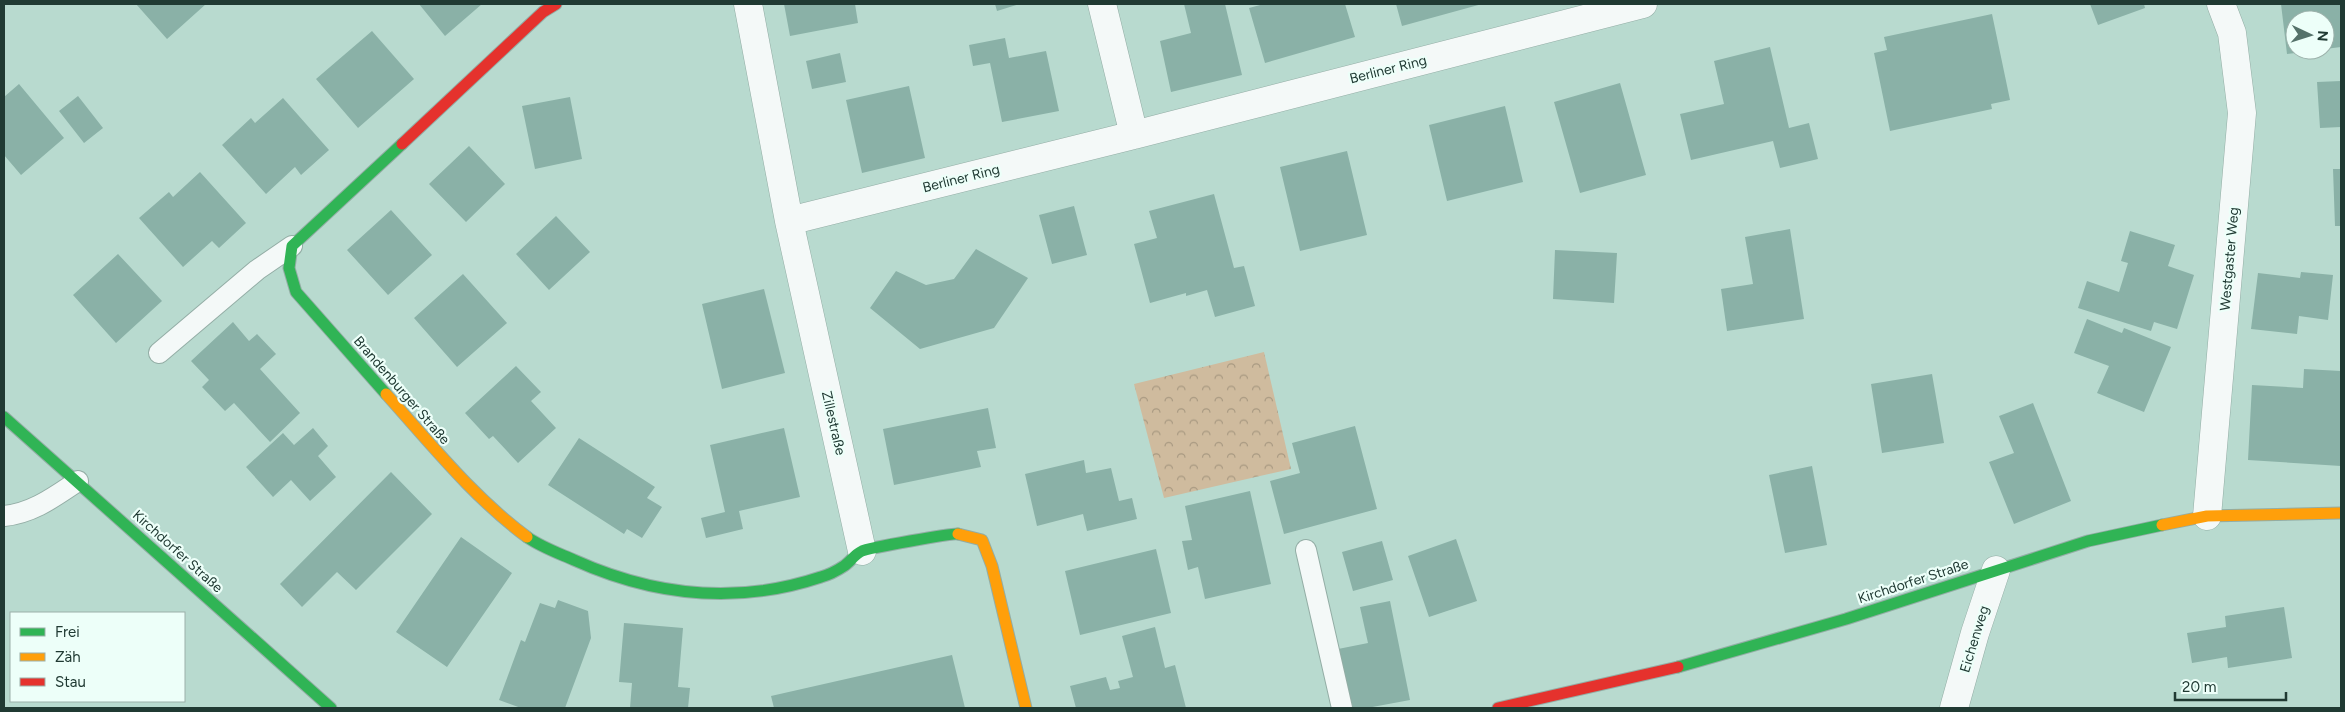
<svg xmlns="http://www.w3.org/2000/svg" width="2345" height="712" font-family="Figtree,sans-serif">
<defs>
<pattern id="park-crowns" width="20" height="18" patternUnits="userSpaceOnUse" patternTransform="scale(1.25)"><rect width="20" height="18" fill="#cfbb9e"/><path d="M2 6a3 3 0 1 1 6 0M12 15a3 3 0 1 1 6 0" fill="none" stroke="#a89981"/></pattern>
</defs>
<rect width="100%" height="100%" fill="#b8dacf"/>
<path fill="url(#park-crowns)" d="M1264,352L1291,469L1164,498L1134,384Z"/>
<path fill="#8ab1a7" d="M136,4H206L167,39Z
M419,4H482L445,36Z
M784,4H855L858,23L790,36Z
M995,4H1020L997,11Z
M1184,4H1225L1242,75L1171,92L1160,41L1191,33Z
M1264,4H1345L1355,37L1265,63L1249,8Z
M1396,4H1482L1402,26Z
M2090,4H2144L2145,8L2098,25Z
M2281,4H2341V47L2325,49V20H2295V50L2312,51L2287,54Z
M1992,14L2010,100L1991,104L1992,109L1890,131L1874,53L1887,50L1884,37Z
M372,31L414,79L358,128L316,79Z
M1005,38L1009,58L1046,51L1059,111L1002,122L990,63L973,66L969,45Z
M1770,47L1789,128L1809,123L1818,159L1780,168L1773,141L1691,160L1680,114L1724,104L1714,61Z
M840,53L846,82L812,89L806,61Z
M2341,81V127L2320,128L2317,82Z
M1620,83L1646,175L1580,193L1554,102Z
M19,84L64,138L21,175L4,155V97Z
M909,86L925,158L862,173L846,100Z
M78,96L103,128L84,143L59,111Z
M570,97L582,159L535,169L522,106Z
M283,98L329,150L301,175L295,167L266,194L222,145L251,118L255,123Z
M1505,106L1523,182L1447,201L1429,125Z
M469,146L505,184L466,222L429,184Z
M1347,151L1367,235L1300,251L1280,167Z
M2333,169H2341V226H2335Z
M200,172L246,223L219,248L212,241L183,267L139,218L169,192L173,197Z
M1214,194L1234,268L1244,266L1255,306L1215,317L1207,290L1186,296V293L1150,303L1134,244L1157,238L1149,211Z
M1074,206L1087,255L1052,264L1039,215Z
M391,210L432,255L388,295L347,250Z
M556,216L590,252L549,290L516,254Z
M1790,229L1804,319L1727,331L1721,289L1753,284L1745,237Z
M2130,231L2175,245L2168,266L2194,275L2177,329L2154,322L2151,331L2078,308L2087,281L2119,292L2128,263L2121,261Z
M976,249L1028,278L994,328L920,349L870,308L896,271L926,285L954,279Z
M1555,250L1617,253L1614,303L1553,299Z
M118,254L162,301L116,343L73,295Z
M2301,272L2333,275L2328,320L2299,316L2297,334L2251,329L2258,273L2300,278Z
M463,274L507,323L457,367L414,318Z
M764,289L785,373L722,389L702,304Z
M2087,319L2122,333L2124,328L2171,347L2144,412L2097,393L2109,366L2074,353Z
M233,322L249,341L257,334L276,354L260,369L300,413L270,442L234,403L225,411L202,387L209,380L191,361Z
M516,366L541,392L531,401L556,428L518,463L493,436L489,439L465,413Z
M2304,369L2341,371V466L2248,460L2252,385L2303,388Z
M1932,374L1944,443L1882,453L1871,384Z
M2033,403L2071,501L2014,524L1989,462L2014,453L1999,416Z
M988,408L996,448L977,451L981,467L894,485L883,429Z
M1355,426L1377,509L1284,534L1270,481L1300,473L1292,443Z
M313,428L328,446L318,456L336,477L310,501L291,480L273,497L246,467L283,433L294,445Z
M784,428L800,497L739,511L743,529L706,538L701,518L725,512L710,445Z
M579,438L655,487L647,498L662,507L642,538L627,529L624,534L548,485Z
M1084,460L1086,473L1111,468L1119,501L1132,498L1137,519L1087,531L1083,514L1037,526L1025,474Z
M1812,466L1827,545L1785,553L1769,475Z
M391,472L432,514L356,590L337,572L302,607L280,584Z
M1250,491L1271,584L1205,599L1198,567L1188,570L1182,541L1192,540L1185,506Z
M461,537L512,573L447,667L396,632Z
M1456,539L1477,601L1429,617L1408,556Z
M1382,541L1393,580L1353,591L1342,552Z
M1156,549L1171,613L1080,635L1065,571Z
M558,600L588,611L591,638L565,708H521L499,700L521,640L525,642L540,603L555,608Z
M1390,601L1410,700L1367,708H1350L1338,649L1368,643L1360,607Z
M2284,607L2292,658L2228,668L2227,657L2192,663L2187,633L2226,627L2225,616Z
M624,623L683,628L678,687L690,688L688,708H630L632,683L619,682Z
M1155,627L1165,668L1175,665L1186,708H1076L1070,686L1106,677L1110,690L1120,688L1118,681L1133,677L1122,636Z
M952,655L965,708H774L771,696Z"/>
<g fill="none" stroke-linecap="round" stroke-linejoin="round">
<defs>
<path id="lane" d="M159,353L257,270L292,246
M4,516C33,513 54,497 78,481
M1306,550L1342,708"/>
<path id="street" d="M748,4L789,221L862,551
M1134,135L1643,4
M789,221L1134,135L1102,4
M2207,516L2242,113L2232,33L2221,4
M1954,708L1975,633L1996,570"/>
<path id="fast" d="M386,394L296,292L289,268L292,246L402,144
M4,417L331,708
M527,537C541,547 558,553 574,560C654,596 737,605 821,577C828,575 838,570 844,566C850,562 855,554 862,551C868,548 953,533 958,534
M1678,667L1846,619L2088,541L2162,525"/>
<path id="slow" d="M386,394C431,444 473,497 527,537
M2162,525L2207,516L2341,513
M958,534L982,540L992,566L1026,708"/>
<path id="jam" d="M402,144L543,12L556,4
M1498,708L1678,667"/>
</defs>
<use href="#lane" stroke="#93ada5" stroke-width="22"/>
<use href="#street" stroke="#93ada5" stroke-width="29"/>
<use href="#fast" stroke="#93ada5" stroke-width="13"/>
<use href="#slow" stroke="#93ada5" stroke-width="13"/>
<use href="#jam" stroke="#93ada5" stroke-width="13"/>
<use href="#lane" stroke="#f4f9f8" stroke-width="20"/>
<use href="#street" stroke="#f4f9f8" stroke-width="28"/>
<use href="#fast" stroke="#30b455" stroke-width="11"/>
<use href="#slow" stroke="#ff9f0a" stroke-width="11"/>
<use href="#jam" stroke="#e5322d" stroke-width="11"/>
</g>
<g text-anchor="middle" stroke-width="4.5" stroke-linejoin="round" paint-order="stroke">
<g font-size="14" fill="#203a33" stroke="#edfff9">
<text transform="translate(1388 69) rotate(-14)" y="5">Berliner Ring</text>
<text transform="translate(961 178) rotate(-14)" y="5">Berliner Ring</text>
<text transform="translate(2229 259) rotate(-85)" y="5">Westgaster Weg</text>
<text transform="translate(402 390) rotate(49)" y="5">Brandenburger Straße</text>
<text transform="translate(834 423) rotate(77)" y="5">Zillestraße</text>
<text transform="translate(178 551) rotate(42)" y="5">Kirchdorfer Straße</text>
<text transform="translate(1913 581) rotate(-18)" y="5">Kirchdorfer Straße</text>
<text transform="translate(1974 639) rotate(-73)" y="5">Eichenweg</text>
</g>
</g>
<rect width="2345" height="712" fill="none" stroke="#203a33" stroke-width="10"/>
<rect x="10" y="612" width="175" height="90" fill="#edfff9" stroke="#9bb0aa"/>
<rect x="20" y="628" width="25" height="8" fill="#30b455" stroke="#9bb0aa"/>
<text x="55" y="637" font-size="15" fill="#203a33">Frei</text>
<rect x="20" y="653" width="25" height="8" fill="#ff9f0a" stroke="#9bb0aa"/>
<text x="55" y="662" font-size="15" fill="#203a33">Zäh</text>
<rect x="20" y="678" width="25" height="8" fill="#e5322d" stroke="#9bb0aa"/>
<text x="55" y="687" font-size="15" fill="#203a33">Stau</text>
<g transform="translate(2310 35) rotate(94)"><circle r="24" fill="#edfff9" stroke="#9bb0aa"/>
<path d="M0-4L9 19L0 12L-9 19Z" fill="#55726a"/>
<text y="-8" font-size="14" font-weight="bold" text-anchor="middle" fill="#203a33">N</text>
</g>
<path d="M2175 692v8h111v-8" fill="none" stroke="#203a33" stroke-width="2.5"/>
<text x="2182" y="692" font-size="15" fill="#203a33" stroke="#edfff9" stroke-width="4" paint-order="stroke">20 m</text>
</svg>
